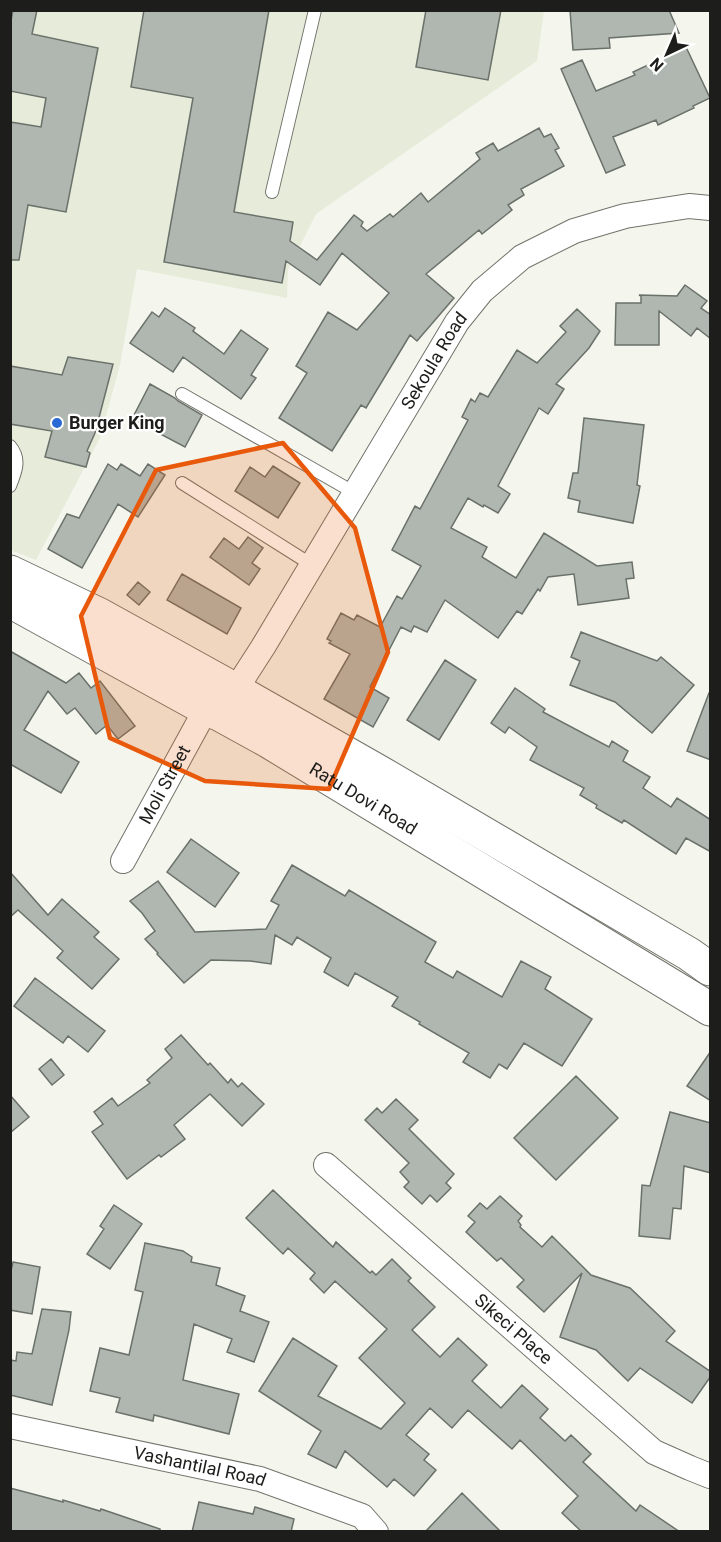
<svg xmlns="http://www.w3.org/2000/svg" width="721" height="1542" font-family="Roboto,sans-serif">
<rect width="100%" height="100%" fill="#f4f6ed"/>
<path fill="#e7ebda" d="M10,11H544L537,61L316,214L288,270L287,298L137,269L120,365L100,438L36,560L10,550Z"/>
<path fill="#b0b7b0" stroke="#6a716a" stroke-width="1.5" d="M13,10H37L32,34L98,48L66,212L28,205L19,260H10V122L41,127L46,98L10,91V26Z
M144,10H269L234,212L293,222L290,241L317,260L354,215L363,222L361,226L367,231L390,214L393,217L421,193L428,202L480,159L476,153L493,143L498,151L539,128L544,137L551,134L559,148L555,150L564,166L521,189L524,195L508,205L512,210L482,234L479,230L426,274L454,298L417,341L410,335L366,408L361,405L332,451L279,418L307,373L296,366L328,312L357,330L389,293L342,253L320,285L286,261L282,283L164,262L193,98L131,87Z
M426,10H501L488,80L416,67Z
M570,10H669L679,33L609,38L610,48L573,50Z
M686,47L710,98L693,106L694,108L658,125L656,120L613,137L625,165L606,173L561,69L582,60L596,91L635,75L633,72Z
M685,285L707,301L701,308L711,315V339L697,328L691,336L659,311V345H615L616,303H641V296L639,295L677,296Z
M165,308L195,328L193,331L224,354L241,330L268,349L251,375L256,378L241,399L183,357L173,372L130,343L152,312L159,317Z
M577,309L600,331L589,348L556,384L564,389L548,414L539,408L498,486L510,494L498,513L484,505L483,507L468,498L451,528L487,547L482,557L516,578L544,533L597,566L632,562L634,578L626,579L629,598L578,605L574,574L548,577L540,591L538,589L522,614L517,611L498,638L445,600L427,632L414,626L411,632L401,627L370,687L389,698L373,727L324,699L350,654L329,643L331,641L327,639L341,613L354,620L357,615L380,627L397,596L402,599L421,566L392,550L415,506L420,509L468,420L462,417L471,399L475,402L480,393L488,397L517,350L537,363L566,332L560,326Z
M68,357L113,364L95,433L87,451L90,453L86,467L45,457L52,431L10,424V366L62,375Z
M150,384L175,398L178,401L202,415L185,447L132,419Z
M584,418L644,425L637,485L640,486L633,523L578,512L580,501L568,498L573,473H578Z
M108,464L117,470L121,464L140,476L148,464L165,475L138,517L118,504L82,568L48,549L67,514L79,518Z
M273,466L300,483L278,518L235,491L250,467L265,477Z
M248,537L263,548L252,563L260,569L249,585L210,557L224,538L239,549Z
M182,574L241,608L227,634L167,600Z
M138,582L150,592L139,605L127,595Z
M581,632L657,661L661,657L694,685L652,733L615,702L570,685L580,661L571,657Z
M10,651L66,683L79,673L91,688L100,681L135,726L118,739L107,725L96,734L75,708L67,714L48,691L24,730L79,762L61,793L10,764Z
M445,660L476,680L439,740L407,720Z
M515,688L545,709L543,712L609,747L612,741L628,751L623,761L650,777L643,788L671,807L677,798L711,820V852L686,838L676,854L624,820L622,823L596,808L597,805L580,795L584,788L530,760L537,747L509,727L505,733L491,723Z
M709,693H711V760L687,751Z
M191,839L239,873L215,907L167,872Z
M292,865L345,896L349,890L436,942L425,962L453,978L457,971L502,997L521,961L551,977L545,989L592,1019L562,1066L524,1043L507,1069L499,1064L490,1078L463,1062L469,1053L419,1024L420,1022L392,1006L398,997L355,973L348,986L324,972L331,958L297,937L292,945L275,935L271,964L250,961L211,960L184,983L157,954L158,953L145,939L155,931L142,913L130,901L158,881L195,932L266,929L279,905L271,901Z
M10,872L48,915L62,899L99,932L94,937L119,959L92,989L57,958L63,951L18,910L10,917Z
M35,978L105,1031L88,1052L68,1036L63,1043L14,1006Z
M181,1035L208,1065L210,1063L228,1083L231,1079L238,1087L242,1083L264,1104L242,1126L210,1094L174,1125L185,1139L161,1157L159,1155L127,1179L92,1132L103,1124L94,1112L112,1098L118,1106L150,1083L147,1080L172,1058L165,1049Z
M711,1051V1101L687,1086Z
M51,1059L64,1075L52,1085L39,1069Z
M576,1076L618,1118L556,1180L514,1138Z
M10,1095L29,1117L10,1133Z
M396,1099L418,1120L409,1129L454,1174L446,1183L451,1188L437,1202L430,1195L422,1204L404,1187L409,1182L400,1172L409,1163L365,1120L377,1108L382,1113Z
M670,1112L711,1123V1173L684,1166L681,1209L673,1208L670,1239L639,1236L642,1185L650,1186Z
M273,1190L333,1247L336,1242L370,1273L372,1271L376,1275L392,1259L411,1278L408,1281L435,1307L412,1330L440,1357L458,1338L487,1365L472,1381L501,1408L522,1385L548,1409L540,1418L565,1441L571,1435L591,1454L583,1462L636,1511L640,1505L680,1532H582L562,1513L578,1496L520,1440L512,1449L468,1410L452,1428L430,1408L406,1435L429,1454L424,1460L436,1470L414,1496L394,1479L387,1487L345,1451L336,1468L308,1454L321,1431L259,1391L293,1338L337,1366L318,1396L381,1429L405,1403L359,1358L387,1329L335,1281L324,1293L310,1279L315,1273L288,1248L283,1254L246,1218Z
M500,1196L522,1216L518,1221L521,1225L520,1227L542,1247L552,1236L591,1275L630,1288L675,1331L666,1341L711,1372V1376L692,1403L640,1368L628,1381L596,1350L560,1337L582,1273L544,1312L517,1287L524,1280L501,1258L497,1261L466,1232L475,1222L468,1216L480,1203L487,1209Z
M114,1205L142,1224L110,1269L87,1254L104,1229L100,1226Z
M145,1243L183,1251L192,1257L191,1262L220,1268L216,1285L245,1296L240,1311L269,1322L254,1362L227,1352L232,1339L194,1324L183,1380L239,1394L229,1434L154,1415L153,1421L116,1412L120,1398L90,1391L100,1348L129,1355L143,1292L135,1290Z
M13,1262L40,1267L32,1314L10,1310V1275Z
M42,1309L71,1312L69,1330L52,1405L10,1395V1360L16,1361L17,1352L32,1354Z
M10,1488L63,1502V1500L100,1511L101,1509L160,1529V1532H10Z
M462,1493L501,1532H425Z
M199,1502L253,1514L255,1507L294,1519L291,1532H192Z"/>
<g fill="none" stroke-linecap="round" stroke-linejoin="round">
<defs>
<path id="service" d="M272,192L315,10
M182,394L355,493
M10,446C21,459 16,471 10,486
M182,483L312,565"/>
<g id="minor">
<path id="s1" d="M227,703L263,647L457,322L482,291L522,257L574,231L625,216L689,206L710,208"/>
<path id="s2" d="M123,861L206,709"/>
<path id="s3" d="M326,1165L654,1452L690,1468L710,1476"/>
<path id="s4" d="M10,1426L260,1479L362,1516L376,1532"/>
</g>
<g id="primary">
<path d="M10,572L100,615L223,683L381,773L689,954L710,969"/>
<path id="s5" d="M10,601L206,709L219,714L268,741L710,1009"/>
</g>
</defs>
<use href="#service" stroke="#72746c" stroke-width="14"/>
<use href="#minor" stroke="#72746c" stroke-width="26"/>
<use href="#primary" stroke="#72746c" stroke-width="35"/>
<use href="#service" stroke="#fff" stroke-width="12"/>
<use href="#minor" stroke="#fff" stroke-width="24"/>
<use href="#primary" stroke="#fff" stroke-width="33"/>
</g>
<path fill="#e8590c" fill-opacity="0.2" stroke="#e8590c" stroke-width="4.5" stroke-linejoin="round" d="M283,443L355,528L388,652L329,789L205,781L110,738L81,616L156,470Z"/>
<circle fill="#2969d6" stroke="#fff" stroke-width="2" cx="57" cy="423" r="6"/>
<g text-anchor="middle" stroke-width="4.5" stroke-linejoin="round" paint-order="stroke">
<g font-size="18" fill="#1d1e1b" stroke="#fff">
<text dy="6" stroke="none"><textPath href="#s1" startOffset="400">Sekoula Road</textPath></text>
<text dy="6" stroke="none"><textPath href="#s2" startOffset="87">Moli Street</textPath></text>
<text dy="6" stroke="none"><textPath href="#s5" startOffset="405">Ratu Dovi Road</textPath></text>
<text dy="6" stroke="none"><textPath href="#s3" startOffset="249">Sikeci Place</textPath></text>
<text dy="6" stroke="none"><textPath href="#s4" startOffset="194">Vashantilal Road</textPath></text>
</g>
<g font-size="18" font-weight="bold" fill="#1d1e1b" stroke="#fff" text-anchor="start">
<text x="69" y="429">Burger King</text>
</g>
</g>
<rect width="721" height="1542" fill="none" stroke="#1d1e1b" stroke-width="24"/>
<g transform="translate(667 54) rotate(224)" stroke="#ffffff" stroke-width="4.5" paint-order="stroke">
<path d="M0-4.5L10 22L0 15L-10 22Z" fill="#1d1e1b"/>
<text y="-9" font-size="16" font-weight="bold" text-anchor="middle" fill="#1d1e1b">N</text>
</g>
</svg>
